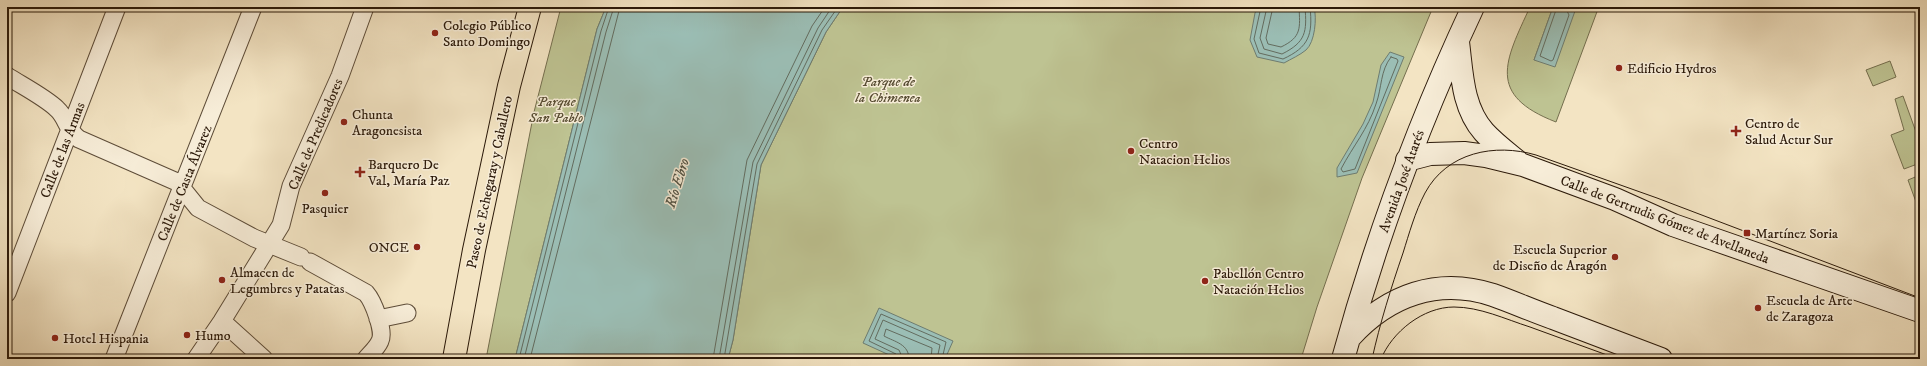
<svg xmlns="http://www.w3.org/2000/svg" width="1927" height="366" font-family="'IM FELL DW Pica',serif">
<rect width="100%" height="100%" fill="#f3e4c3"/>
<filter id="stains"><feTurbulence type="fractalNoise" baseFrequency=".005" numOctaves="4"/><feColorMatrix values="0 0 0 0 .2 0 0 0 0 .09 0 0 0 0 .02 0 0 0 .5 -.17"/></filter>
<radialGradient id="worn" r=".72"><stop offset=".6" stop-color="#630" stop-opacity="0"/><stop offset="1" stop-color="#630" stop-opacity=".3"/></radialGradient>
<path fill="#bec392" stroke="#746e4e" d="M561,7H606L597,29L515,359H486L534,112Z
M843,7H1433L1362,178L1317,307L1301,359H728L733,340L761,165L826,32Z
M1530,7H1553L1534,60L1575,11L1564,7H1597L1598,9L1556,122C1486,95 1505,61 1530,7Z
M1890,61L1896,77L1873,86L1866,70Z
M1903,96L1920,143V163L1904,169L1891,135L1904,130L1895,99Z
M1920,175V213L1908,180Z"/>
<path fill="#9bbeb5" stroke="#6e7c70" d="M606,7H843L826,32L761,165L733,340L728,359H515L597,29Z
M1258,7H1314C1317,18 1315,42 1306,50C1300,55 1291,59 1284,63L1257,57L1250,40L1255,13Z
M1553,7H1564L1575,11L1555,67L1534,60Z
M1390,52L1404,57L1357,173L1337,177V168L1363,124L1373,102L1381,65Z
M879,308L953,341L945,359H898L863,343Z"/>
<g fill="none" stroke-linecap="round" stroke-linejoin="round">
<path stroke="#636c5f" stroke-width="1" d="M1261,7L1254,39L1259,53L1283,59C1309,47 1313,35 1310,7
M1267,7L1260,38L1264,49L1282,54C1306,42 1307,32 1305,7
M1273,7L1266,38L1268,44L1281,47C1302,37 1300,28 1299,7
M1557,7L1540,56L1551,61L1553,60L1569,15L1565,7
M1391,57L1397,59L1398,61L1355,169L1343,172L1341,169C1353,146 1368,129 1376,104C1382,88 1380,71 1391,57Z
M519,359L601,31L609,7
M524,359L606,32L614,7
M530,359L620,7
M713,359L747,160L812,26L825,7
M719,359L753,162L818,28L832,7
M724,359L757,164L822,30L838,7
M898,359L896,354L869,341L881,314L946,342L942,359
M903,359L899,350L875,339L883,320L940,345L937,359
M909,359C909,344 895,342 884,336L886,329L932,348L931,359"/>
<defs>
<path id="street" d="M7,76C21,85 46,98 57,109C67,118 67,131 79,139L177,182L198,208L254,238L301,257
M310,262L366,293C373,301 385,331 380,341C377,348 370,354 366,359
M7,293L117,7
M378,319L407,313
M222,321L264,359
M114,359L253,7
M196,359L222,321L281,225L291,186L340,76L365,7"/>
<path id="secondary" d="M1458,42C1462,73 1462,107 1484,132C1494,143 1506,152 1517,161
M1407,160L1430,154L1464,153L1486,156L1523,165L1615,199L1673,225L1920,311
M1350,337C1388,295 1438,277 1493,295C1513,302 1533,311 1553,318C1589,332 1625,345 1661,359
M1343,359C1376,238 1420,120 1473,7"/>
<path id="primary" d="M454,359L474,250L509,86L530,7"/>
</defs>
<use href="#street" stroke="#5d4c38" stroke-width="19"/>
<use href="#secondary" stroke="#2b1909" stroke-width="24"/>
<use href="#primary" stroke="#2b1909" stroke-width="24"/>
<use href="#street" stroke="#f7edd8" stroke-width="17"/>
<use href="#secondary" stroke="#f7edd8" stroke-width="22"/>
<use href="#primary" stroke="#f3e4c3" stroke-width="22"/>
<path stroke="#2b1909" stroke-width="1" d="M7,354L13,359
M1372,359C1380,323 1391,288 1403,253C1409,234 1415,212 1425,193C1447,152 1495,143 1536,155L1657,198L1920,298
M1381,359C1392,332 1423,307 1454,307C1480,307 1505,319 1530,327C1559,338 1589,348 1618,359"/>
</g>
<g fill="#8f2418" stroke="#f7edd8" stroke-width="1.5">
<circle cx="435" cy="33" r="4"/>
<circle cx="1619" cy="68" r="4"/>
<circle cx="344" cy="122" r="4"/>
<path d="M1734 125h4v4h4v4h-4v4h-4v-4h-4v-4h4z"/>
<circle cx="1131" cy="151" r="4"/>
<path d="M358 166h4v4h4v4h-4v4h-4v-4h-4v-4h4z"/>
<circle cx="325" cy="193" r="4"/>
<rect x="1743" y="229" width="8" height="8" rx="2"/>
<circle cx="417" cy="247" r="4"/>
<circle cx="1615" cy="257" r="4"/>
<circle cx="222" cy="280" r="4"/>
<circle cx="1205" cy="281" r="4"/>
<circle cx="1758" cy="308" r="4"/>
<circle cx="187" cy="335" r="4"/>
<circle cx="55" cy="338" r="4"/>
</g>
<g text-anchor="middle" stroke-width="3" stroke-linejoin="round" paint-order="stroke">
<g font-size="14" fill="#2b1909" stroke="#f7edd8" text-anchor="start">
<text x="443" y="30">Colegio Público<tspan x="443" dy="16">Santo Domingo</tspan></text>
<text x="1627" y="73">Edificio Hydros</text>
<text x="352" y="119">Chunta<tspan x="352" dy="16">Aragonesista</tspan></text>
<text x="1745" y="128">Centro de<tspan x="1745" dy="16">Salud Actur Sur</tspan></text>
<text x="1139" y="148">Centro<tspan x="1139" dy="16">Natacion Helios</tspan></text>
<text x="368" y="169">Barquero De<tspan x="368" dy="16">Val, María Paz</tspan></text>
<text x="325" y="213" text-anchor="middle">Pasquier</text>
<text x="1755" y="238">Martínez Soria</text>
<text x="409" y="252" text-anchor="end">ONCE</text>
<text x="1607" y="254" text-anchor="end">Escuela Superior<tspan x="1607" dy="16">de Diseño de Aragón</tspan></text>
<text x="230" y="277">Almacen de<tspan x="230" dy="16">Legumbres y Patatas</tspan></text>
<text x="1213" y="278">Pabellón Centro<tspan x="1213" dy="16">Natación Helios</tspan></text>
<text x="1766" y="305">Escuela de Arte<tspan x="1766" dy="16">de Zaragoza</tspan></text>
<text x="195" y="340">Humo</text>
<text x="63" y="343">Hotel Hispania</text>
</g>
<g font-size="14" font-style="italic" fill="#574c32" stroke="#f7edd8">
<text x="888" y="86">Parque de<tspan x="888" dy="16">la Chimenea</tspan></text>
<text x="556" y="106">Parque<tspan x="556" dy="16">San Pablo</tspan></text>
</g>
<g font-size="14" fill="#2b1909" stroke="#f7edd8">
<text transform="translate(315 134) rotate(-67)" y="5">Calle de Predicadores</text>
<text transform="translate(62 150) rotate(-69)" y="5">Calle de las Armas</text>
<text transform="translate(1401 181) rotate(-70)" y="5">Avenida José Atarés</text>
<text transform="translate(489 182) rotate(-78)" y="5">Paseo de Echegaray y Caballero</text>
<text transform="translate(184 183) rotate(-68)" y="5">Calle de Casta Álvarez</text>
<text transform="translate(1665 219) rotate(21)" y="5">Calle de Gertrudis Gómez de Avellaneda</text>
</g>
<g font-size="15" font-style="italic" fill="#525345" stroke="#f7edd8">
<text transform="translate(677 183) rotate(-73)" y="5">Río Ebro</text>
</g>
</g>
<rect width="1927" height="366" fill="none" stroke="#f3e4c3" stroke-width="24"/>
<rect x="8" y="8" width="1911" height="350" fill="none" stroke="#2b1909" stroke-width="2"/>
<rect x="12" y="12" width="1903" height="342" fill="none" stroke="#2b1909"/>
<rect width="100%" height="100%" filter="url(#stains)"/>
<rect width="100%" height="100%" fill="url(#worn)"/>
</svg>
